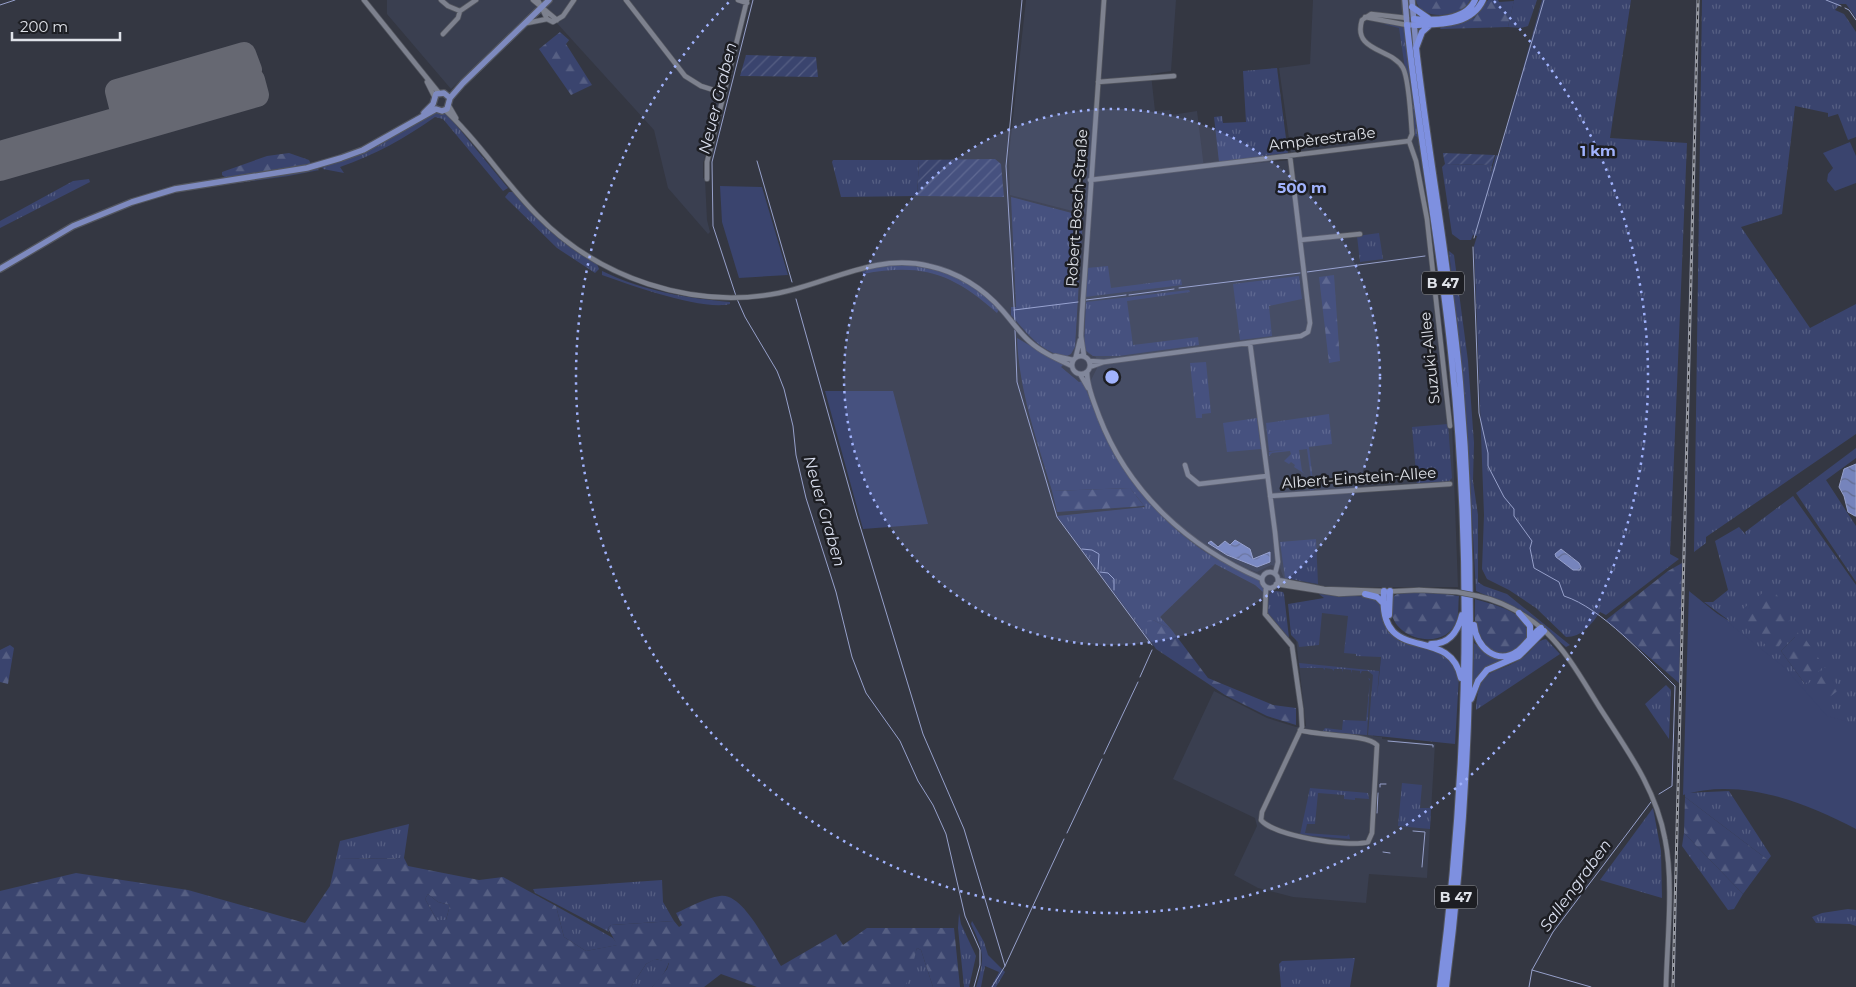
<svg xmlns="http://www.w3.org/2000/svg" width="1856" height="987" font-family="Montserrat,sans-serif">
<defs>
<pattern id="grass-tufts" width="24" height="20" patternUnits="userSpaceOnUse" patternTransform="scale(1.25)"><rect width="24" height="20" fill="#3a446e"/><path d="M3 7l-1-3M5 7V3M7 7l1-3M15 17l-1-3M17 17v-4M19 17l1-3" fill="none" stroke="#565f83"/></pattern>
<pattern id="forest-firs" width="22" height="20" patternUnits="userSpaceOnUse" patternTransform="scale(1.25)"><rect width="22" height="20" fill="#3a446e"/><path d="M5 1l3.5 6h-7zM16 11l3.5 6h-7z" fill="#565f83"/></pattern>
<pattern id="garden-furrows" width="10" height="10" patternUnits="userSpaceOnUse" patternTransform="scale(1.25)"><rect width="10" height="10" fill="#3a446e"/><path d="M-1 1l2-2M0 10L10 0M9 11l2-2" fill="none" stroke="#565f83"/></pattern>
<pattern id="water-waves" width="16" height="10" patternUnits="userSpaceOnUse" patternTransform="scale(1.25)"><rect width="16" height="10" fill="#7684bc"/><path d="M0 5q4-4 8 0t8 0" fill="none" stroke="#646e93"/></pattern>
</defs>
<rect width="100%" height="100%" fill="#343742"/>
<path fill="#3a3f50" d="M387,0H746L723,95L703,163V178L705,179L707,220L710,232L708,234L668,188L654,130L555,21L534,11L451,89L387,14Z
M1026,0H1176L1171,71L1151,74L1155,111L1170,110L1171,115L1197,111L1204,168L1292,160L1279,68L1310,64L1313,0H1403L1452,424L1458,587H1329L1284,579L1280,568L1271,565L1257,572L1248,569L1203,545L1162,512L1133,477L1106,429L1090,382L1097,368L1096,357L1089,354L1084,349L1088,215L1010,195L1009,154Z
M1696,0H1700L1687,518L1686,557L1682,558Z
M1685,562L1675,987H1672L1682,563Z
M1362,600L1381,657L1373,736L1382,737V739L1435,744L1427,878L1369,874L1366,903L1293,897L1258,888L1234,875L1257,826L1255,818L1173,779L1214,691L1267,718L1296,727L1306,726L1292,604Z"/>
<path fill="url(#grass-tufts)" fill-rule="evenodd" d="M1514,0H1537L1528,26L1521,28L1508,27Z
M1542,0H1631L1610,138L1687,143L1670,554L1679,559L1606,615L1600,612C1591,625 1582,637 1566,637L1536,608L1509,590L1487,579L1482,569L1484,515L1474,246L1477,236L1473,235L1471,240H1460L1452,234L1442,167L1445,164L1492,165L1490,176L1496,155L1499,156Z
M1702,0H1856V18L1846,4H1840L1835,10L1844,14L1856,32V137L1848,140L1838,114L1828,117V113L1795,106L1782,214L1741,227L1810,328L1856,304V434L1706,537V543L1694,552Z
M1387,23L1399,25L1404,28L1418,137L1415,136L1399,28L1384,24Z
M1277,68L1288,154L1219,162L1214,117L1222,116L1223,123L1246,122L1243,71Z
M436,112L447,114L508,188L503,191L443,119L435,117C405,138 375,155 340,167L344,173L323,169L322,166L380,144Z
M833,160H919L917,196L841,197L832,162Z
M315,168L319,170C276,180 231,182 187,190C137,200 89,220 45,245L64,232L97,217L166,193Z
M89,179L90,182L0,228V221L73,181Z
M509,192H514L547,228L597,264L599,269L595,273L557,248L505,197Z
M1011,197L1083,216L1075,347L1071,354L1065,357C1040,351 1027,333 1011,315V307H1016Z
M1379,233L1383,259L1360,262L1357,236Z
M1449,251L1454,255L1468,361L1474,443L1473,481L1478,515V582L1484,586L1507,594L1570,645L1566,647L1524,612L1476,591L1467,426Z
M899,264C940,269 970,277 999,309L997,313C952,273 922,263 863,274L862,271L864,269Z
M1108,266L1111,288L1181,279L1182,285L1085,297L1087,268Z
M602,271C643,291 686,298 730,302V304C703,311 630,285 602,275Z
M1299,276L1302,299L1269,306L1272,336L1240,340L1233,284Z
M1189,290L1190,292L1127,301L1133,345L1198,337L1199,345L1118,356H1093L1084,349L1086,302Z
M1017,338L1048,356L1065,363L1061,367L1079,382L1083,381C1106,443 1135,499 1189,540C1200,549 1214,558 1227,564C1236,569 1251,572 1258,579C1262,582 1264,588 1263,592L1255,585L1215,564L1160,617L1171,629L1153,620L1147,635L1156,649L1057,516L1145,507L1130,488L1052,491C1037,440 1019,391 1017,338Z
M1206,362L1211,413L1202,414V418H1196L1190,363Z
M1329,414L1332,444L1309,447L1314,491H1310L1309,486L1312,485L1307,449L1299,450L1302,471L1305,474L1294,467L1295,465L1291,462L1289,464L1284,461L1291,454L1290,451L1272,453L1269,456V452L1284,450L1269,451L1266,423Z
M1257,418L1261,449L1227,452L1223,423Z
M1448,424L1452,478L1448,482L1417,485L1412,427Z
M1856,448V458L1826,480L1856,526V582L1796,493Z
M1793,496L1856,585V794L1716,613L1731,622L1704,602H1713L1728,590L1715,541L1739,527L1746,535L1745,532ZM1795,637L1805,684L1781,651Z
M1316,539L1318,584L1285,578L1280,542Z
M1276,591L1283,592L1284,594L1289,638L1267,612L1269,594Z
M1319,594L1373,597L1382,604L1394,634L1446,654L1459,676L1455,744L1368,735L1373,675L1368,671H1362L1360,674V671L1352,670V673L1351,670L1343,669V672L1342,669H1334V671L1332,669L1325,668V670L1323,668H1300L1299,663L1379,671L1377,697L1381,657L1356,656V654L1344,653L1348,616L1322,613L1319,645L1299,647L1298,642L1291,635L1288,604L1324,598Z
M1546,639L1560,654L1476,710C1479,662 1497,677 1525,656C1532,650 1537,640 1546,639Z
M1474,643L1491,656L1513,657L1488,666L1473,682Z
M1368,678L1370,679L1367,735L1322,732L1325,728L1342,730L1343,720L1366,721L1370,681Z
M1666,685L1671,690L1669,739L1645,704Z
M1402,783L1422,785L1420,808H1431L1430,829L1398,826Z
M1310,788L1368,793L1369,799L1355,798V800L1344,799V795L1318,793L1315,824H1307L1305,833L1347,836L1349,834L1350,839L1300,835Z
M1729,791L1771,856L1768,860L1685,797V793Z
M1653,808L1661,851L1662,898L1600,880Z
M409,824L404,858L336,859L340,841Z
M1684,833L1743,894L1734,909L1728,910L1682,846Z
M662,880L663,902L674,921L611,925L608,928L609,932L535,893L533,889Z
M428,894L438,902L450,905L446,920H437L425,899Z
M556,906L613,938L618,945L586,951L564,937Z
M1848,909L1856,910V926L1850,924L1816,923L1812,917L1822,913Z
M959,913L961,924L976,956L969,987H964L958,928Z
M972,921L984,942L988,955L1005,972L996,987H991L999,972L985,966L981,987H976C985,958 984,951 971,924Z
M917,948L921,950L933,987H904Z
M1355,958L1350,987H1281L1279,964L1282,961Z
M655,959L669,962C666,972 659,980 652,987H631L646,964Z"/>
<path fill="url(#forest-firs)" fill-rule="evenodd" d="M1416,0H1470C1463,18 1420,22 1416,0Z
M1488,0H1498L1499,2L1514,1L1508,27L1440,29L1442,26L1474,18Z
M560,32L569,40L566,44L592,85L571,95L539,49Z
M289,153L309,160L311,164L226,178L222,175V172L267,156Z
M1334,275L1340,361L1329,363L1319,277Z
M1130,488L1144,506L1057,512L1052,491Z
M1682,563L1679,683L1606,620L1668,571Z
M1771,586L1790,615L1786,636L1775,652L1752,634L1738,613Z
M1432,592L1459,596C1458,603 1459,612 1457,619C1448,653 1390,641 1391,607C1392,603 1391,599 1394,596C1401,590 1423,593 1432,592Z
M1475,599C1490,604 1514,608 1523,622C1542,650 1485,669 1477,634C1474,623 1475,611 1475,599Z
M1153,620L1171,629L1208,678L1273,705L1296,708V725L1267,716L1225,695L1156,649L1147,635V621Z
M1799,630L1824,666L1805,684L1781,651L1795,637Z
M10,645L14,648L8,684L0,682V650Z
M1825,667L1840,689L1827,699L1821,700L1806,686Z
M1685,797L1768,860L1743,894L1684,833Z
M404,858L408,866L479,880L503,877L556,906L564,937L586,951L617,945L608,928L611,925L674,921L679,927L682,925L676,913C690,907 705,898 720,896C743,891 770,949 781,966L836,934L843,945L867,928H954L960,987H933L921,950L917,948L909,979L904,987H757L721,974L704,987H652L667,969L669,963L656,959L646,964L631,987H0V891L76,873L188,890L305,923L330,886L336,859ZM428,894L438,902L450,905L446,920H437L425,899Z"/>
<path fill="#3a446e" d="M1850,142L1856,156V183L1835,191L1827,181L1828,174L1833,168L1823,153Z
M720,186L762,187L788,275L739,278L722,222Z
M825,391H893L928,524L863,529Z
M1689,591L1785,668L1827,716L1856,724V829C1804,802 1741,777 1683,795Z"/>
<path fill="url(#garden-furrows)" d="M746,55L816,57L818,77L740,76Z
M1443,154V153L1495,155L1492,165L1445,164Z
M995,159L1001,164L1004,197L917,196L919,160Z"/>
<path fill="url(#water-waves)" stroke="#96a0ca" d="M1856,464V516H1855L1848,512L1844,496L1839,487L1844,469Z
M1235,540L1250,549L1253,559L1270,552V562L1257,567L1227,555L1208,543L1211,541L1218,547L1225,541L1230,545Z
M1561,549L1579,563L1581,567L1580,570H1573L1556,557L1555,554Z"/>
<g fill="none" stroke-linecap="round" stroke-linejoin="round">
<path stroke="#96a0ca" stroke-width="1" d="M1826,0L1841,6
M0,5L15,0
M1845,8L1849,10L1856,20
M757,161L792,282
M1474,238L1544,0
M1473,247L1479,413L1488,453V466L1504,497L1514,509V516L1532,541L1530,548L1534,568L1559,582L1564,596C1602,608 1646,658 1675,686L1672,786L1659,794
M1307,272L1425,256
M1179,288L1300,273
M1129,295L1174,289
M736,296L713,226L712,162L753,0
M737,299L745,317L777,371L784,389L793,426L796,455L806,498L836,592L852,657L866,693L900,741L918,781L933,805L946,834L965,916L980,950V965L974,987
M796,299L857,516L923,734L964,829L1005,966
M1086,300L1126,295
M1014,310L1078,302
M1015,323L1006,166L1022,0
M1015,330L1017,382L1057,517L1152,645
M1082,549L1092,550L1099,554L1098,569
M1100,572L1108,573L1114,579V590
M1140,677L1152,650
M1388,741L1433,745V747
M1104,754L1138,682
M1380,787V784H1386
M1377,813L1378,793
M1413,831L1425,832L1422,867
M1067,833L1102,759
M1383,852L1390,853
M1532,970L1591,987
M992,987L1005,966L1064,839
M1529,987L1532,970L1553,932L1651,802"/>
<path stroke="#666872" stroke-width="24" d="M244,54L250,70L121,107L117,91Z
M0,153L253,80L257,95L0,169"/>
<defs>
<path id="minor" d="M364,0L439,93
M441,0L448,6L460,11L476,0
M533,0L557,20
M538,0L547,19L553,22L563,16L574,0
M626,0L685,76L701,86L723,93
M738,0L747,3
M1365,17L1407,25
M527,23L547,19
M443,34L458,18L460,11
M427,82L434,96
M1098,82L1174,76
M449,106L456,118
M445,110C479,141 504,182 537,215C598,278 692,310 779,293C829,283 876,253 929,266C957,272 983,288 1002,310C1011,320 1019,332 1029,341C1041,352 1057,359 1072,366
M1409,141L1416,161L1427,219L1450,426
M707,179V162L747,0
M1090,180L1409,141L1412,134C1411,120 1409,79 1403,68C1392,48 1352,52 1362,20L1371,14L1407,18
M1300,240L1360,234
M1250,343L1275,532L1278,562L1275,574
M1072 365a9 9 0 1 1 18 0a9 9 0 1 1-18 0Z
M1055,356L1073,360
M1076,356L1080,340
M1084,356L1081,336L1082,314L1104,0
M1090,361L1104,362L1301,336L1308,332L1310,323L1290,156
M1090,367L1104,362
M1087,372C1087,387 1094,402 1099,416C1128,492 1188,547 1262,579
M1080,374L1088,388
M1185,465L1188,475L1199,484L1267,476
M1270,496L1450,484
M1262 580a8 8 0 1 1 16 0a8 8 0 1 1-16 0Z
M1278,580L1324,589L1383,591
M1276,584L1339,594L1419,590L1457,592
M1266,587L1265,614L1292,646L1301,709
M1478,596C1502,601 1526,615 1545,631C1568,653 1583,681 1600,708C1627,750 1656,789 1665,839C1674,883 1667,941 1666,987
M1300,730C1318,736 1367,734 1377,745L1372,833L1368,842C1349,848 1274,836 1261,820L1262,812L1302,727L1301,709L1302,727"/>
<path id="major" d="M1405,0L1407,25H1410
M1412,0L1416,46
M424,113L433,104L436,94L444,93L450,98
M0,269L73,226L132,202L175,189L307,168L341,158L363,150L436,109L442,111L447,109L450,98L463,83L549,0"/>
<path id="highway" d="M1412,7L1428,18
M1414,19C1433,21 1466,21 1475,0
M1431,24L1422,32L1416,48C1429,160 1450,270 1460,382C1477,584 1472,786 1446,987
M1407,25C1419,137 1441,249 1452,362C1473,570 1467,780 1440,987
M1414,25C1439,24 1471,26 1483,0
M1384,591C1377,669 1449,622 1461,678
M1365,594L1377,597L1384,604
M1519,613L1530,626V637
M1389,615L1390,591
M1474,625C1476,647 1497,666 1518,651C1527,644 1532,634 1541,628
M1431,644C1450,644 1458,631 1462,615
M1471,699L1478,681L1487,670L1519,656L1544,631"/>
</defs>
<use href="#minor" stroke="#52555e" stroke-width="6"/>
<use href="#major" stroke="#52555e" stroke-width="8"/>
<use href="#highway" stroke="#52555e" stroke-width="8"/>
<use href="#minor" stroke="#7d818e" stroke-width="4.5"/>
<use href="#major" stroke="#7e8abf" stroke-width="5.5"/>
<use href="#highway" stroke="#7e90e0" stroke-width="6"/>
<defs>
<path id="rail" d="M1673,987L1698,0"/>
</defs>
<use href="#rail" stroke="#979aa3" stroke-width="3"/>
<use href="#rail" stroke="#1d1e23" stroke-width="1" stroke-dasharray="4" stroke-linecap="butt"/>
<defs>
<path id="minor-bridge" d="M1457,592L1478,596"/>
</defs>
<use href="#minor-bridge" stroke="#52555e" stroke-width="6" stroke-linecap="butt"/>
<use href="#minor-bridge" stroke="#7d818e" stroke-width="4.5"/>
</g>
<circle cx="1112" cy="377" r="268" fill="#a1b3fd" fill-opacity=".12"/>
<g fill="none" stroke="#a1b3fd" stroke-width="2.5" stroke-dasharray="2.5 5">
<circle cx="1112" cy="377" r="268"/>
<path d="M1494 1A536 536 0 1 1 730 1"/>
</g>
<g text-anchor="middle" stroke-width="5" stroke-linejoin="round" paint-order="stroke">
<g fill="#1d1e23" stroke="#a5a7ae" stroke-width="1">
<rect x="1422" y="271.5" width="42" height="23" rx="4"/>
<rect x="1435" y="885.5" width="42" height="23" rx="4"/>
</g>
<g font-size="14" font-weight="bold" fill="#dfe2e9">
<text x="1443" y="288">B 47</text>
<text x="1456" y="902">B 47</text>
</g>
<g font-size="15" fill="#dfe2e9" stroke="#1d1e23">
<text transform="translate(1322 139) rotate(-7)" y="5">Ampèrestraße</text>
<text transform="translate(1077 208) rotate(-86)" y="5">Robert-Bosch-Straße</text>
<text transform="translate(1430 358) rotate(-96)" y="5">Suzuki-Allee</text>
<text transform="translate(1359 478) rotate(-4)" y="5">Albert-Einstein-Allee</text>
</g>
<g font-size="16" font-style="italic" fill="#dadfef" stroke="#1d1e23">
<text transform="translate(717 98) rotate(-76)" y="6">Neuer Graben</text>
<text transform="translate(825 511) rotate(74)" y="6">Neuer Graben</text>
<text transform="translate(1575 885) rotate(-54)" y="6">Sallengraben</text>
</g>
</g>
<circle cx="1112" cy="377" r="8" fill="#a1b3fd" stroke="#1d1e23" stroke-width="2.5"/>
<g font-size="15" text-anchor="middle" font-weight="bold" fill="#a1b3fd" stroke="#1d1e23" stroke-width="5" stroke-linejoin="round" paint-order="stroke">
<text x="1598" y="156">1 km</text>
<text x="1302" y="193">500 m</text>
</g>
<path d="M12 32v8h108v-8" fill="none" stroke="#dfe2e9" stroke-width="2.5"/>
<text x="20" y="32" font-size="15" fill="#dfe2e9" stroke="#1d1e23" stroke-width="4" paint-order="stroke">200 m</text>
</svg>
